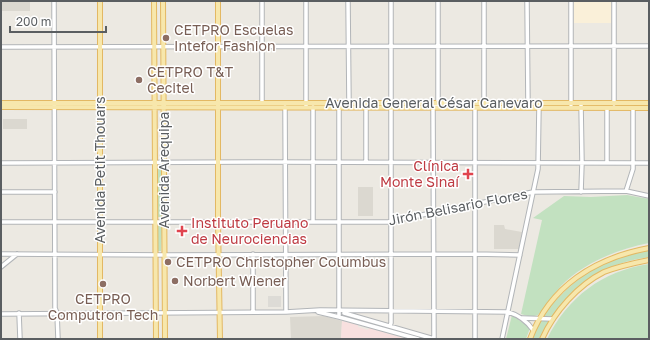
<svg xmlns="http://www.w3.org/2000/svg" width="650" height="340" font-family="'Golos Text',sans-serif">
<rect width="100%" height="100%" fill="#ece9e2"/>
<path fill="#faf0d9" d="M574,1H611V23H574Z"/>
<path fill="#dddbd6" d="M268,296H281V307H268Z"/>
<path fill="#dbd8d0" d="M2,1H30V11H2Z
M3,119H27V129H3Z
M358,187H373V216H358Z
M494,225H504L505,229L522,232L519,249H494Z
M324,316L342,321L341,339H291L290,317Z"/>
<path fill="#f8e0df" d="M342,321L358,325V327L368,330L369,328L407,339H341Z"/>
<path fill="#c2e1c0" d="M158,169H161L162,171V217H157Z
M627,195L649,199V243C618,249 583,263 561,286C553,295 546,306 538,315L531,317L521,314L542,220L533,218L564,196L591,197Z
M158,225L162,227L161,251H158L157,249Z
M649,250V257C627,260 598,269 582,285C571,295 562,307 553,317H544C547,308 555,301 561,295C589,267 611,259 649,250Z
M649,264V339H547C568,297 602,271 649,264Z
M512,315L530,328L526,339H506Z
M541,320L549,321L539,339H532Z"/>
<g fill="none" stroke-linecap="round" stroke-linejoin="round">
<defs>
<path id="minor" d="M54,1L55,308L57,313L58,339
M262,1V103
M306,1V106
M348,1L349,104
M484,1V104
M527,1L528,106
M571,1V105
M614,1V104
M1,47L649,46
M285,107L286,312
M313,107V222
M339,107V317
M607,108V163
M366,162V107
M1,163L266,162L649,163
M626,191L633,169V108
M1,192H55
M581,192L582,163L581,104
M1,222H388L533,192L626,191L649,196
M1,254L168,255L475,254L520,255
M1,267L17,254
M253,312V254
M318,312L339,317L418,339
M19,313L20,339
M344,313L434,339
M1,314L286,312L320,310L508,312C518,315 527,321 533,330
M522,318L553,319
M390,326L391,323V1
M434,339L433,108L438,104V1
M475,339V108
M502,339L538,169L539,106"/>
<path id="major" d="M100,1V339
M154,1L156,339
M163,1L165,339
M218,1V222L220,339
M1,103H649
M1,107L649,108
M530,339C550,286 595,258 649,248
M542,339C554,312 578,285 604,272C619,266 634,263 649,260"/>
</defs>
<use href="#minor" stroke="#b2b5b8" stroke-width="5.5"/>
<use href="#major" stroke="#e3b863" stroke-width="6"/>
<use href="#minor" stroke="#fff" stroke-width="3.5"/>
<use href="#major" stroke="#f7e7ac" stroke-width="4"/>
</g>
<g fill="#8d6e63" stroke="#fff" stroke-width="1.5">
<circle cx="166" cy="38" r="4"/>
<circle cx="139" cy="80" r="4"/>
<circle cx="168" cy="262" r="4"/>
<circle cx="175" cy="281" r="4"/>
<circle cx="103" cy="284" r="4"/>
</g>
<g fill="#e0444e" stroke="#fff" stroke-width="1.5">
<path d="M466 168h4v4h4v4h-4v4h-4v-4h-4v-4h4z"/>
<path d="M180 225h4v4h4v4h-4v4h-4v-4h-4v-4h4z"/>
</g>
<g text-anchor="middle" stroke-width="3" stroke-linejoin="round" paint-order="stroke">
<g font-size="14" fill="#785e54" stroke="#fff" text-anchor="start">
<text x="174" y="35">CETPRO Escuelas<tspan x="174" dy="16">Intefor Fashion</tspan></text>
<text x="147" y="77">CETPRO T&amp;T<tspan x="147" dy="16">Cecitel</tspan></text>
<text x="176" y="267">CETPRO Christopher Columbus</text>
<text x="183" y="286">Norbert Wiener</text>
<text x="103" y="304" text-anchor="middle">CETPRO<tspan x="103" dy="16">Computron Tech</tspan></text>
</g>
<g font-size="14" fill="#5a5e61" stroke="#fff">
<text x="434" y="108">Avenida General César Canevaro</text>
<text transform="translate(100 170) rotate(-90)" y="5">Avenida Petit Thouars</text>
<text transform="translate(164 170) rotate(-90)" y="5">Avenida Arequipa</text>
<text transform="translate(458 207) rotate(-11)" y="5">Jirón Belisario Flores</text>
</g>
<g font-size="14" fill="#be3a42" stroke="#fff" text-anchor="end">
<text x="459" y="171">Clínica<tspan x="459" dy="16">Monte Sinaí</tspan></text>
<text x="191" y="228" text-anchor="start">Instituto Peruano<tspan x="191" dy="16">de Neurociencias</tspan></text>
</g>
</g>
<rect width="650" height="340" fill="none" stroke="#5a5e61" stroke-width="4"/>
<path d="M10 26v6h96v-6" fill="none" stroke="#5a5e61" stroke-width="2"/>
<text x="16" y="26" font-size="12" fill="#5a5e61" stroke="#ffffff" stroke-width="3" paint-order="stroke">200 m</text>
</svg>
